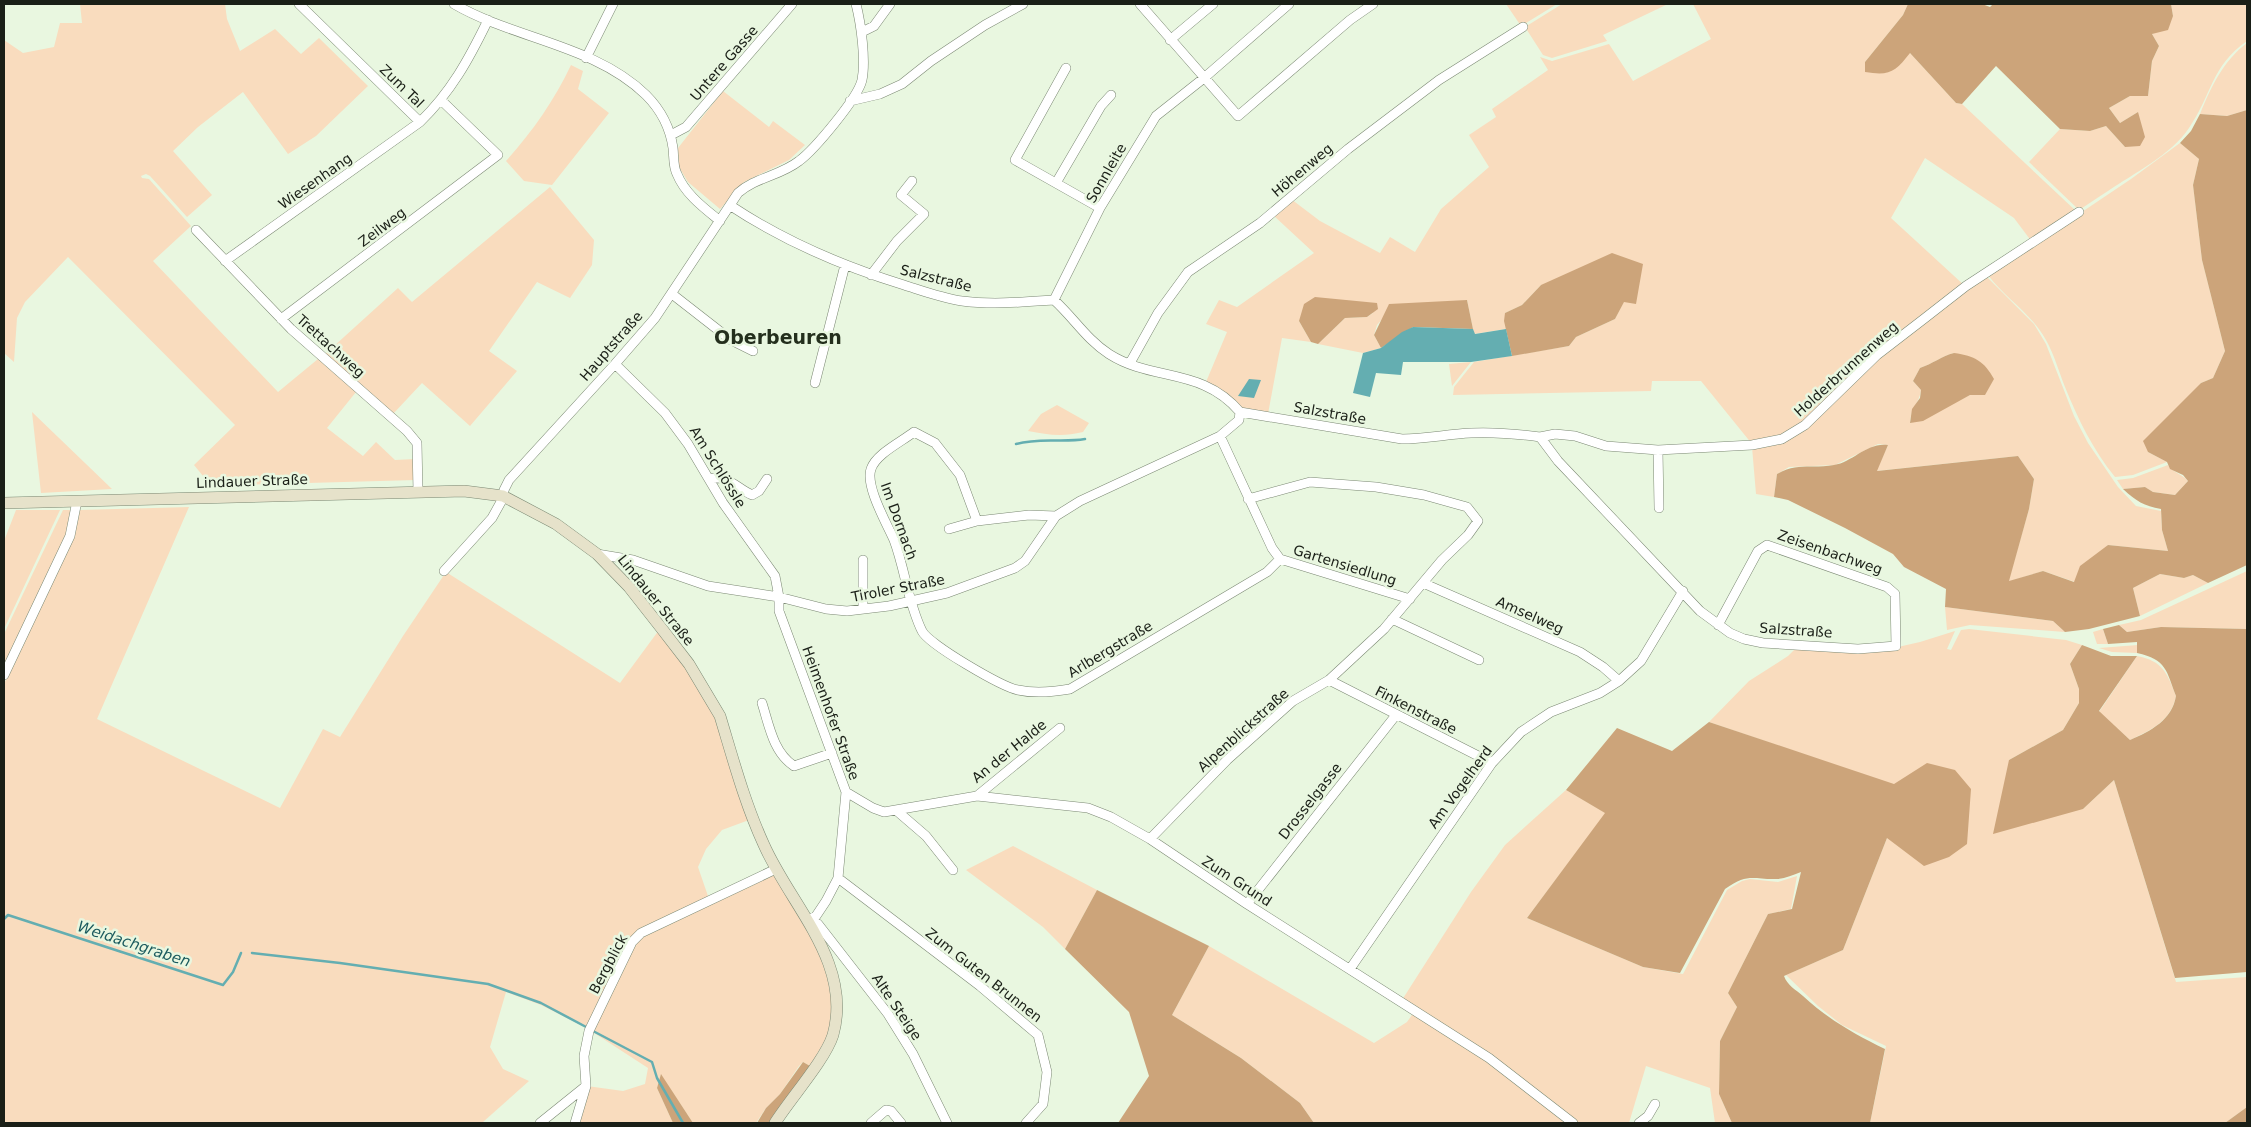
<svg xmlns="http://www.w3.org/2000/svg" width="2251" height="1127" font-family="'DejaVu Sans',sans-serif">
<rect width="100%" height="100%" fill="#e9f7e0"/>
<path fill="#f9dcbe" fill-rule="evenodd" d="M80,4H225L227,19L240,51L275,29L301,54L319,38L368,86L316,136L288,154L243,92L198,127L173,151L212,195L187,217L150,176L146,174L141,176L142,178L149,179L191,226L153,261L278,392L318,359L356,392L327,428L363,456L376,442L395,460L415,459L416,480L205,486L203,476L194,465L235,425L68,257L25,302L17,318L14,362L4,353V40L23,53L54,47L60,23H82Z
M1506,4H1557L1521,26Z
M1562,4H1668L1603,35L1607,41L1552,58L1543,55L1525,27Z
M1693,4H1908L1903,15L1865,62L1910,53L1956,103L1962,104L2076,211L2032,242L2014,218L1925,158L1891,218L1965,286L1792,432L1752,444L1701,381H1652L1651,391L1453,395L1454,387L1474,362L1569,346L1576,337L1615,319L1624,301L1541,285L1522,305L1505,313L1506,329L1474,334L1467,300L1384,317L1377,325L1374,335L1381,348L1363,353L1318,344L1345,318L1367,317L1373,313L1299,321L1311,342L1282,338L1268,414L1241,410L1224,393L1206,382L1227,332L1206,324L1219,300L1237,307L1314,253L1273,215L1291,199L1320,221L1380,253L1390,237L1415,252L1441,209L1489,167L1469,135L1496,117L1492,109L1548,70L1540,57L1552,61L1609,44L1633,81L1711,39Z
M2171,4H2247V41C2211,66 2212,95 2189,128C2172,154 2133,174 2108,191C2098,197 2089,204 2079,210L2029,162L2060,129L2090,131L2106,126L2125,147L2138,112L2120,123L2109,108L2130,96H2148L2152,61L2159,46L2152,34L2173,16Z
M2247,43V110L2227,116L2200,114C2211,87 2223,61 2247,43Z
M571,65L583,71L578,89L609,113L552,185L524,181L506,161C532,132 554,101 571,65Z
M723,91L769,127L773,121L805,145L789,160L744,182L720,209L688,182L679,167L678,148Z
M2180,143L2199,159L2193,185L2202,260L2225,351L2213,378L2201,383L2148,452L2167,462L2133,475L2115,477C2093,450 2078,419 2065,387C2059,372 2054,354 2046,340C2031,313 2006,299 1988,275L2131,179Z
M550,187L594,240L592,265L570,298L537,282L489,351L517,371L470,426L422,383L393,414L323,356L398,288L412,302Z
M1986,276L2034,324L2046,344L2074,416L2088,443L2118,487L2136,506L2161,511L2162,530L2168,551L2108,545L2075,582L2043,571L2008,582L2029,509L2034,479L2018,456L1876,471L1888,445L1878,444L1835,465L1789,467L1777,474L1774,497L1756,494L1752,447L1782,440L1877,356ZM1954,353L1985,395H1970L1910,423C1911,407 1919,404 1921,390L1913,381L1920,368C1932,364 1942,356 1954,353Z
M1471,362L1452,386L1449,364Z
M1057,405L1089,423L1083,432C1063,437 1048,435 1028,431L1041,414Z
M32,412L112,489L41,493Z
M2168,465C2172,472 2182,474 2188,481L2175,495L2153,492L2145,487L2123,489L2117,480L2133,478Z
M189,507L97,719L280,808L323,729L340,737L403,636L446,572L620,683L659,630L685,666L717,718L749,820L722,830L706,849L698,867L709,899L640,932L589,1029L541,1005L506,992L490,1047L503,1069L529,1081L483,1122L484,1123H4V684L73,536L80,510Z
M16,510H60L4,629V541Z
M63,510H74L68,535L4,670V634Z
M2247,571V629L2161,627L2127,632L2119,625L2141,620Z
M2160,574L2184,578L2193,575L2208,583L2140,616L2133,588Z
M1945,607L2053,621L2065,632L1970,625L1947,630Z
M1969,629L2066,640L2082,645L2070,664L2079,689V703L2063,730L2009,760L2083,809L2114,780L2176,982L2247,977V1107L2225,1123H1870L1886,1046L1842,1025L1818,1006L1786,975L1843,950L1887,838L1894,785L1709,722L1749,681L1788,656L1798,646L1889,649L1920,642L1955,631L1947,649L1951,650L1961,630Z
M2103,629L2108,644H2097L2093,632Z
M2138,645L2137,653L2112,652L2099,648Z
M2137,656C2163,661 2167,673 2176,696C2171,721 2151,730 2130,740L2099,712Z
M1566,790L1606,813L1527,918L1643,967L1683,974L1727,890L1742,881L1750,879L1778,882L1797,876L1791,909L1768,914L1728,993L1737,1007L1720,1041L1719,1094L1732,1123H1715L1710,1088L1646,1066L1629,1123H1576L1402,1000L1471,892L1505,845Z
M1013,846L1097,890L1065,949L1043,927L966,870Z
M774,872L827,966L833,992L829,1034L810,1066L803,1062L799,1066L780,1094L766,1108L756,1123H693L661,1075L657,1088L673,1123H577L587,1086L623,1091L645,1084L648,1068L591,1031L627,955L642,935Z
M1209,946L1374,1043L1407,1022L1414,1012L1488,1060L1570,1123H1314L1300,1103L1241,1058L1172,1015Z"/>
<path fill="#cca47a" d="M1908,4H1982L1990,7L1993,4H2171L2173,16L2168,30L2152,34L2159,46L2152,61L2148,96H2130L2109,108L2120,123L2138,112L2145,137L2140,146L2125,147L2106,126L2090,131L2060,129L1996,66L1962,104L1956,103L1910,53C1895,72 1890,76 1865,72V62L1903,15Z
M2247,110V565L2208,583L2193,575L2184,578L2160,574L2133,588L2140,616L2089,629L2065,632L2053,621L1945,607L1946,589L1904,567L1893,554L1845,528L1788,500L1774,497L1777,474C1798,462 1812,469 1834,465C1853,462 1867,442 1888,445L1877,471L2018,456L2034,479L2029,509L2009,581L2043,571L2074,582L2080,566L2108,545L2168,551L2162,530L2161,509C2144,506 2136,501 2123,489L2145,487L2153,492L2175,495L2188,481L2183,475L2170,469L2167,462L2148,452L2143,441L2201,383L2213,378L2225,351L2202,260L2193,185L2199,159L2180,143L2191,131L2200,114L2227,116Z
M1612,253L1643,264L1636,304L1624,302L1615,319L1576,337L1569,346L1512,356L1504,321L1505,313L1522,305L1541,285Z
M1315,297L1377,303L1378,309L1367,317L1345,318L1318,344L1311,342L1299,321L1304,304Z
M1467,300L1473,329L1413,327L1381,348L1374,335L1389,304Z
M1954,353C1975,356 1984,361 1994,379L1985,395H1970L1923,421L1910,423L1912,409L1920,398L1921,390L1913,381L1920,368C1932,364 1942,356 1954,353Z
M2119,625L2127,632L2161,627L2247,629V972L2175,978L2114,780L2083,809L1993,834L2009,760L2063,730L2079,703V689L2070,664L2082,645L2111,656H2137L2099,711L2130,740C2151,731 2172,720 2176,696C2166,670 2167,660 2137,653V642L2108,644L2103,629Z
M1709,722L1894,784L1927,763L1955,770L1971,789L1967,844L1949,857L1924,866L1887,838L1843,950L1784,976C1787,985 1796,990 1803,996C1828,1019 1854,1034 1885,1049L1870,1123H1732L1719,1094L1720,1041L1737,1007L1728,993L1768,914L1792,909L1801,872C1793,875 1786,878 1778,879C1753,880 1749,872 1725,889L1680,973L1643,967L1527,918L1605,813L1566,790L1617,728L1672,751Z
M1097,890L1209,946L1172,1015L1241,1058L1300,1103L1314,1123H1118L1149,1076L1129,1012L1065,949Z
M803,1062L810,1066L771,1123H757L766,1108L780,1094Z
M661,1074L693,1123H673L657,1088Z
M2247,1107V1123H2225Z"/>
<path fill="#64aeb1" d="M1413,327L1473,329L1475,334L1506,329L1512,356L1471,362H1403L1401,375L1376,373L1370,397L1353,393L1363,353L1381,348L1402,332Z
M1249,379L1261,380L1254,398L1238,396Z"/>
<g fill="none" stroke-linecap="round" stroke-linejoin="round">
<path stroke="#64aeb1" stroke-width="2.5" d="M1016,444C1040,437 1062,443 1085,439
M4,919L8,915L223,985L233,972L241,953
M252,953L340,963L488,984L541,1003L588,1028
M593,1031L652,1062L657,1078L683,1123"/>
<defs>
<path id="minor" d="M299,4L420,122C451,92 469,59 488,20
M454,4C514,39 595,45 646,95C661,110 670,127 673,148C674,156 673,167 677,174C685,194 704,208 720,221
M1140,4L1238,116L1350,20L1373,4
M862,32L874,26L890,4
M1170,40L1213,4
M586,58L613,4
M1066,68L1015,160L1100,208
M850,101L880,94L902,84L931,61L985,25L1023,4
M671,135L686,127L792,4
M1056,183L1101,106L1111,95
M731,206C784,241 842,266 904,285C923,291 942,298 962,301C992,305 1025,302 1054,300C1073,317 1087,340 1109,354C1153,382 1202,367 1240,412L1402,439C1425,439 1448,434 1471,433C1494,432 1518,434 1540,437L1558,461L1700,611L1730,633L1744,639L1763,643L1858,649L1896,646L1895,594L1887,587L1767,545L1758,551L1718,625
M196,230L291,329L407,431L417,443L418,492
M225,261L420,122
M871,275L897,241L924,214L901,195L912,181
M672,294L731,340L753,351
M1054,300L1100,208L1156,116L1204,78L1289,4
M281,319L498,155L442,101
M1130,363L1158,313L1188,272L1260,223L1348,149L1439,80L1523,27
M615,364L665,413L688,444L723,503L775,576L779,597V611L846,792L838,878L826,901L816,916L807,920
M815,383L845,265
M1220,436L1272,548L1280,559L1410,599
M1540,437L1555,434L1575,436L1606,446L1658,450L1752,445L1782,439L1805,425L1877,355L1925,318L1966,286L2079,212
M1658,450L1659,508
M709,479C728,474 736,488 752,495L759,491L767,479
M1056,516L1029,515L977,521L960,475L935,443L914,432C901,442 876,454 871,469C865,486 887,524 894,540C905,569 908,603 922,631C928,644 1002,687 1018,690C1036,694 1053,692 1070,689L1267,572L1280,559
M949,529L977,521
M597,554L633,560L708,586L779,597L826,609L847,611L889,606L947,593L1015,568L1025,561L1056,516L1080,501L1220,436L1239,420L1240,412
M863,560V609
M444,571L492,518L502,500L504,490L509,480L615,364L655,318L738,193C756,177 780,176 799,161C814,150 858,98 862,80C866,60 861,24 856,4
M1423,583L1580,652L1603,667L1619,681
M1392,619L1479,660
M4,675L70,536L77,501
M1329,680L1492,763
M762,703C769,725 773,752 794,766L832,753
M846,792L873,808L884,812L977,796L1088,808L1111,817L1150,839L1247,904L1489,1058L1573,1123
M977,796L1060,728
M897,811L926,836L953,870
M1150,839L1227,760L1293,701L1329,680L1384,629L1442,560L1468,535L1478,521L1467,507L1424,495L1376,487L1310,482L1248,499
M838,878L980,986L1038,1035L1047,1072L1043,1104L1026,1123
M1247,904L1396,715
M807,920L818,924L888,1014L913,1054L947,1123
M1350,969L1492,763L1521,732L1551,712L1600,693L1619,681L1641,661L1683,591
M540,1123L586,1086
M575,1123L586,1086L584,1056L589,1031L632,942L641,933L776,869
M871,1123L886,1110L891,1111L901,1123
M1639,1123L1648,1116L1655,1104"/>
<path id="secondary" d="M4,503L464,491L503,496L556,524L597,554L629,587L662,629L689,664L720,716C733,759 745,804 764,845C791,906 853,963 833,1035C825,1060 790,1099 775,1123"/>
</defs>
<use href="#minor" stroke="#7b8873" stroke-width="10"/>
<use href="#secondary" stroke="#7b8873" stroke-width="12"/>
<use href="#minor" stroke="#fff" stroke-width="9"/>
<use href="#secondary" stroke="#e6e2ca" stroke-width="11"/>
</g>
<g text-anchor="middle" stroke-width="5" stroke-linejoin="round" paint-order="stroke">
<g font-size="14" fill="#1a1f17" stroke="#e9f7e0">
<text transform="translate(724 63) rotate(-49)" y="5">Untere Gasse</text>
<text transform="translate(402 86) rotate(44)" y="5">Zum Tal</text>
<text transform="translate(1302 170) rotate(-40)" y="5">Höhenweg</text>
<text transform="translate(1106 173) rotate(-60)" y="5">Sonnleite</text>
<text transform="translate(315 181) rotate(-35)" y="5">Wiesenhang</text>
<text transform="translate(382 227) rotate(-37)" y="5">Zeilweg</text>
<text transform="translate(936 278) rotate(14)" y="5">Salzstraße</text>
<text transform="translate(331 346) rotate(42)" y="5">Trettachweg</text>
<text transform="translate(611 346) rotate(-49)" y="5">Hauptstraße</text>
<text transform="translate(1846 369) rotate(-42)" y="5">Holderbrunnenweg</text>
<text transform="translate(1330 413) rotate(10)" y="5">Salzstraße</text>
<text transform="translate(718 467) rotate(58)" y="5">Am Schlössle</text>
<text transform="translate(252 481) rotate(-2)" y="5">Lindauer Straße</text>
<text transform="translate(899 521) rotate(70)" y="5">Im Dornach</text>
<text transform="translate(1830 552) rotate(19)" y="5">Zeisenbachweg</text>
<text transform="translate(1345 565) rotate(17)" y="5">Gartensiedlung</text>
<text transform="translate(898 588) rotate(-11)" y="5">Tiroler Straße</text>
<text transform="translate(656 600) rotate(51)" y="5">Lindauer Straße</text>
<text transform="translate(1530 615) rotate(24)" y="5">Amselweg</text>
<text transform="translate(1796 630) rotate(4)" y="5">Salzstraße</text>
<text transform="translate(1110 649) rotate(-31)" y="5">Arlbergstraße</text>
<text transform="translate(1416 710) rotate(27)" y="5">Finkenstraße</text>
<text transform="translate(831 713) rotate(70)" y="5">Heimenhofer Straße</text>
<text transform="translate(1243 730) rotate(-42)" y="5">Alpenblickstraße</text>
<text transform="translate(1009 751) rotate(-39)" y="5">An der Halde</text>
<text transform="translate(1460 787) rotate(-54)" y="5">Am Vogelherd</text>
<text transform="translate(1310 801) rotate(-52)" y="5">Drosselgasse</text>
<text transform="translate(1237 881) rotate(33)" y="5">Zum Grund</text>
<text transform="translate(608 964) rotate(-62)" y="5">Bergblick</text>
<text transform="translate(984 975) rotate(38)" y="5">Zum Guten Brunnen</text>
<text transform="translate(897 1007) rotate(56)" y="5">Alte Steige</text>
</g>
<g font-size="15" font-style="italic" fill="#1b5a5d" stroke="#e9f7e0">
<text transform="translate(134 944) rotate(18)" y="5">Weidachgraben</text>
</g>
<g font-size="19" font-weight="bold" fill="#242f1d" stroke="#e9f7e0">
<text x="778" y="344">Oberbeuren</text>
</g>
</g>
<rect width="2251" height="1127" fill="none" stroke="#1a1f17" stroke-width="10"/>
</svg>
